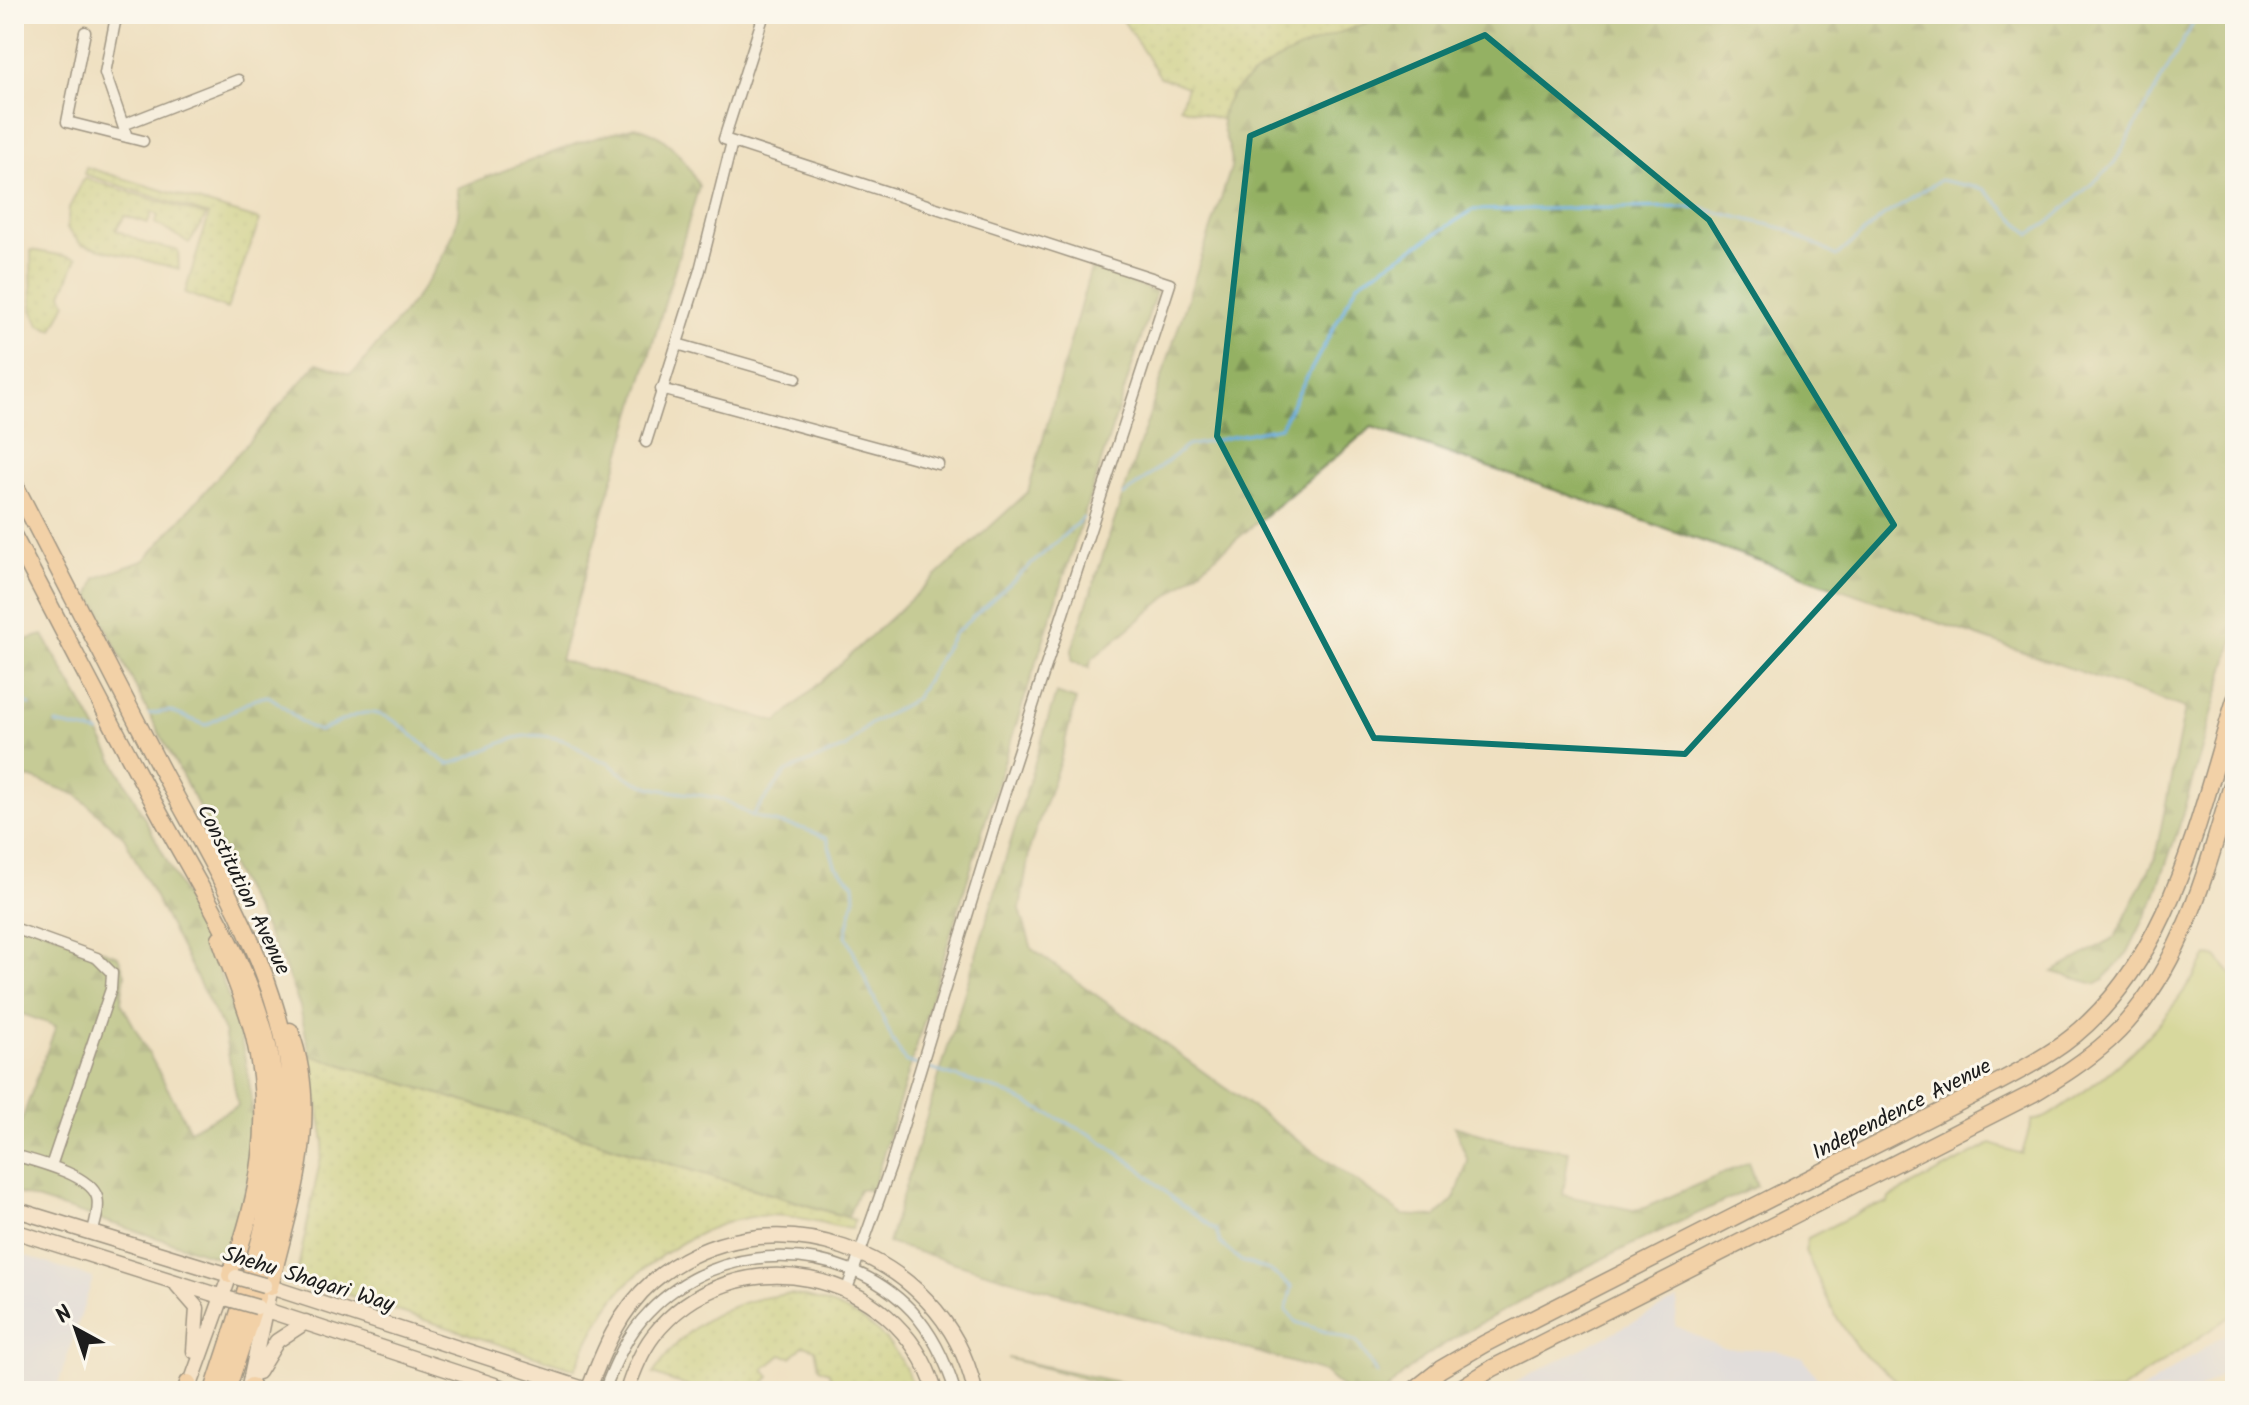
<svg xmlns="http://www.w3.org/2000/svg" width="2249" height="1405" font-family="Kalam,sans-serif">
<defs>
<pattern id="grass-dots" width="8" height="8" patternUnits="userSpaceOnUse" patternTransform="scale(2)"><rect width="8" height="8" fill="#bbce72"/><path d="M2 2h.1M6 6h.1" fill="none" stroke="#a0b062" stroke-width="1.8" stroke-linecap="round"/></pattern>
<pattern id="forest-firs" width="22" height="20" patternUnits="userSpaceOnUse" patternTransform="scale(2)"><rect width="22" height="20" fill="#94b164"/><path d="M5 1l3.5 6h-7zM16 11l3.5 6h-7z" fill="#788f52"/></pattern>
</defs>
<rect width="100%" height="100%" fill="#fbf7ec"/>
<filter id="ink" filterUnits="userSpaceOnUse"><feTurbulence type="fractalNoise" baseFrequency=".0125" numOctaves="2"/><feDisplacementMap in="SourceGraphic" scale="16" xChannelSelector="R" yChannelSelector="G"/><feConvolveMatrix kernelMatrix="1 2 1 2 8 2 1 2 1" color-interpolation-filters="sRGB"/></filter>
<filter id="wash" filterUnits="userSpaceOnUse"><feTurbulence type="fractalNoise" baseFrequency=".006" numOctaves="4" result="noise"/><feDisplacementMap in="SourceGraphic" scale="32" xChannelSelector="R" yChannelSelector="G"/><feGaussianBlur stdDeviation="1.8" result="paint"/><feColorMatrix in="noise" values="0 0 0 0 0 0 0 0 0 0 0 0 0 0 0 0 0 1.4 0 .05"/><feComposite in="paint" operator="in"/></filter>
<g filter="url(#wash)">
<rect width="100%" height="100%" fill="#efe0c1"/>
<path fill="#d1d9f9" d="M14,1252L93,1278L56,1391H14Z
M1678,1299L1675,1326L1723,1348L1774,1350L1803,1358L1823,1387L1867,1383L1872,1378L1889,1391H1499Z
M2233,1329L2235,1365L2196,1391H2140Z"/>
<path fill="url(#grass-dots)" stroke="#6c7547" stroke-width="2" d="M1119,14H1389L1230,94L1222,120L1180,107L1187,87L1160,77Z
M86,167L260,220L227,309L185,293L209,215L84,174Z
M84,178L206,216L189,243L155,223L158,216L152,212L148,223L125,216L116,230L147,244L178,250L179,269L81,244L67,229L69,208Z
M31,250L77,258L62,294L66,303L53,330L39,325L32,309Z
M310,1055L855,1220L851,1229C829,1225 807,1218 785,1216C730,1210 669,1245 630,1281C605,1304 590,1338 575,1369L296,1278L324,1142Z
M791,1294C851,1304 896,1332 915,1391H834L829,1372L819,1368L815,1349L804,1345L791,1357L781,1355L764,1369L770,1377L756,1391H700L653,1374C687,1322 730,1299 791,1294Z"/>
<path fill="url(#forest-firs)" stroke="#586640" stroke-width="2" d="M1389,14H2208L2212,22L2235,16V635L2178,830L2153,901L2128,952L2104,979L2095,984L2053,972L2115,937L2155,858L2185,708L1372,427L1092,659L1089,668L1072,661V649L1231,168C1234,149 1222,138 1222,120C1221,67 1349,31 1389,14Z
M635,127C665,132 686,160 699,186L560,660L777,722L1028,492L1091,268L1156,292L995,790L872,1191L859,1189L848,1217L310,1055L300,1007L284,965L149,714L90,595L96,578L145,560L317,363L350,374L358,368C392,325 472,246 457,188L578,143Z
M43,635C82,702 119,769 155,838C203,931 248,1014 253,1123C255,1169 239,1216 226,1260L14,1192V1141L56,1026L14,1011V919L118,956L125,974L121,1002L190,1130L238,1106L224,1031L124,837L77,795L32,778L14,777V643Z
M1056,693L1076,700L1060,761L1030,847L1020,909L1032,949L1403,1215L1436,1217L1455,1198L1468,1161L1454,1126L1505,1141L1569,1151L1563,1195L1633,1210L1644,1208L1749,1162L1757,1186C1671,1226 1585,1265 1503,1311C1461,1334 1418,1356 1386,1391H1346L1324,1372L888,1243Z
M1007,1358L1160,1391H1130Z"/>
<path fill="#bbce72" stroke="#6c7547" stroke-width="2" d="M2207,956L2217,957L2235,978V1313L2120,1391H1909L1858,1349L1834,1313L1805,1251L1808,1238L1867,1208L1888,1203L1889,1198L1991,1144L2022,1154L2032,1120C2046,1121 2059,1108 2070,1101C2128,1063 2172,1015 2207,956Z"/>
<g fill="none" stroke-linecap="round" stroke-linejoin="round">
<path stroke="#6cafe1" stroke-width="3" d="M1123,496L1187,446L1280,427L1358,283L1473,210L1695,207L1786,229L1837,256L1883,216L1940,180L1984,189L2030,234L2048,223L2114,164L2198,14
M14,698L30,705
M149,714L169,711L206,725L254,699L268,696C287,706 298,725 319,731C332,726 346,718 360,714C394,705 422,750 449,764C497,751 511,725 563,740C579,745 591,761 608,762C638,794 677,790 717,798C732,801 742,813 756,817C784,827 798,823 827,839L835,865L854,884L855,896L846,935L893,1041L905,1061L917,1065
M56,724L100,733
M752,816L786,772L846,747L870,724L915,699L954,634L1083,518
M924,1067L1002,1091L1092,1135L1138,1167L1172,1198L1216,1230L1220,1243L1241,1261L1269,1270L1292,1287L1286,1310L1296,1322L1357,1342L1377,1374"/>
</g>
</g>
<g filter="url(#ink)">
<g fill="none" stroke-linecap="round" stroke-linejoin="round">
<defs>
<path id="street" d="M124,14L115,22L105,73L127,137
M764,14L724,139L1170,284L1002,801L891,1165L847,1289
M85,32L67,122L143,141
M123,125L238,80
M677,344L796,378
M661,389L938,464
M646,442L700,270L732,142
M14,928L97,958L112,973L111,989L51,1166
M14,1155C34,1161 90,1174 97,1197C100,1208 95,1223 92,1234
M604,1391C615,1363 627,1334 649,1312C718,1239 843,1238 912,1311C933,1334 946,1362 955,1391"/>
<path id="secondary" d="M14,1209L236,1277
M14,1231L229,1299
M177,1285L197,1308L194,1351
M264,1285L590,1391
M257,1307L513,1391
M258,1372L277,1341L306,1322
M188,1391L230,1275
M248,1391L270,1287
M588,1391C603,1351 619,1311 652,1282C764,1187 943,1248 975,1391
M627,1391C633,1372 641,1352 653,1336C733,1234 898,1268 935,1391"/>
<path id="primary" d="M14,483C62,576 110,670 158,763C216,874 295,991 292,1121C290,1212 254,1305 227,1391
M14,537C61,626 107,716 155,805C205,899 268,987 276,1097C283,1196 243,1298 213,1391
M220,938C231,971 246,1003 254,1036C274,1120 260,1196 230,1275
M270,1287C290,1202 322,1118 290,1031
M186,1391L188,1383
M249,1391L251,1386
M1413,1391L1441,1369L1484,1344L1995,1084C2018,1072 2042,1059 2063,1044C2170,966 2198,819 2235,700
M1456,1391L1493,1368L2034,1093C2060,1077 2086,1061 2109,1040C2183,973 2207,866 2235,775"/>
</defs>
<use href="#street" stroke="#3c3935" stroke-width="13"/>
<use href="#secondary" stroke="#3c3935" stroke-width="17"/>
<use href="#primary" stroke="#3c3935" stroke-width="19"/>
<use href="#street" stroke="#fff" stroke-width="10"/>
<use href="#secondary" stroke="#fce5cf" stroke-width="14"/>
<use href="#primary" stroke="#f7be88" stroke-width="16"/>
<defs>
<path id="secondary-bridge" d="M236,1277L264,1285
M229,1299L257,1307"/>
</defs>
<use href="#secondary-bridge" stroke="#3c3935" stroke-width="17" stroke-linecap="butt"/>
<use href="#secondary-bridge" stroke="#fce5cf" stroke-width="14"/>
</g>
</g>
<path d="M0 0H2249V1405H0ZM1485,35L1709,220L1894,525L1685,754L1374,738L1217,436L1250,136Z" fill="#efe0c1" fill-opacity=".55" fill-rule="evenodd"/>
<path fill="none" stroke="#0f766e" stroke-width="6" stroke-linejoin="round" d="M1485,35L1709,220L1894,525L1685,754L1374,738L1217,436L1250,136Z"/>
<g text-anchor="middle" stroke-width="6" stroke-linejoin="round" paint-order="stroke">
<g font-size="22" fill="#1c1c1c" stroke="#fbf7ec">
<text transform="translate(245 889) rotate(64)" y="8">Constitution Avenue</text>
<text transform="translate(1901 1108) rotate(-27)" y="8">Independence Avenue</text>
<text transform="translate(309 1278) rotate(17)" y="8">Shehu Shagari Way</text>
</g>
</g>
<rect width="2249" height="1405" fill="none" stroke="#fbf7ec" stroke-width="48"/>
<g transform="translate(76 1329) rotate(320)" stroke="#fbf7ec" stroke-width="6" paint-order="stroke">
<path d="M0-6L14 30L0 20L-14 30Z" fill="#1c1c1c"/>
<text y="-12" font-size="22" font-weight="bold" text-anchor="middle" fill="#1c1c1c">N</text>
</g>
</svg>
